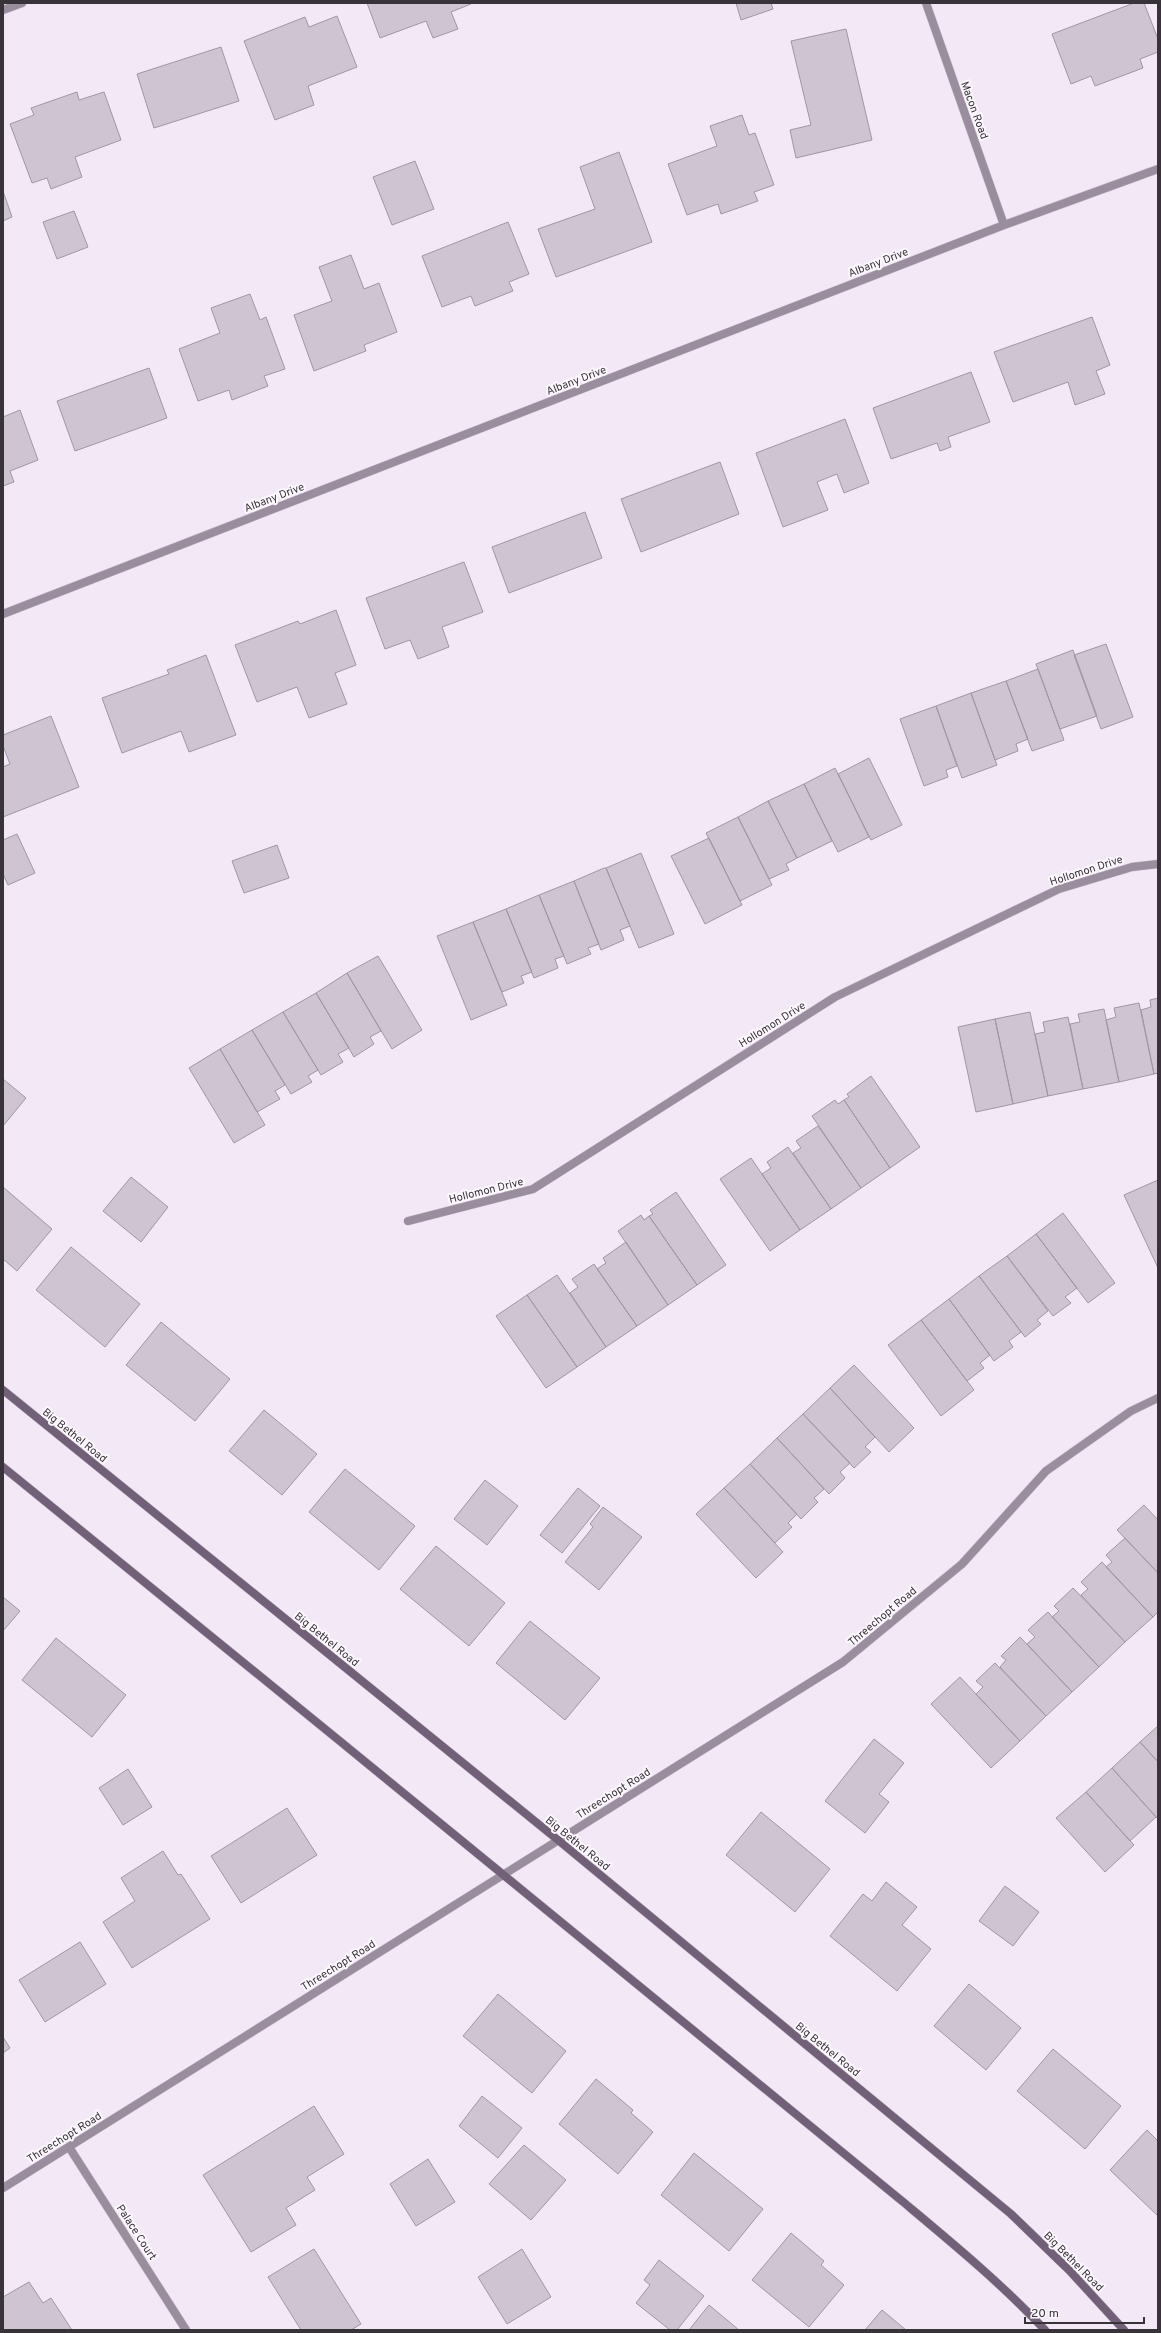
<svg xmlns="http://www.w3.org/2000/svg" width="1161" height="2333" font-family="Overpass,sans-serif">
<rect width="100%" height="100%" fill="#f2e8f6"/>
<path fill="#cec4d2" stroke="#a097a4" d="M367,3H471V4L451,12L458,29L433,38L426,21L380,38Z
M736,3H771L773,9L741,20Z
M1134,3H1144L1158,39V52L1140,59L1143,68L1095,86L1091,76L1071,84L1052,34Z
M337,16L357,67L308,86L314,105L275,120L244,41L305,17L309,27Z
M846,29L872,140L796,158L790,130L811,125L791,41Z
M221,47L239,101L154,128L137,74Z
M77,92L79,100L104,92L121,140L75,157L82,177L51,189L47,178L32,183L10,124L34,115L31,108Z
M742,115L749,135L755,133L774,185L754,192L758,201L721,214L718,204L687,215L668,164L717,146L710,126Z
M619,152L652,242L556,277L538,229L595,209L580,167Z
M415,161L434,209L392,225L373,177Z
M3,191L12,217L3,221Z
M74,211L88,247L57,259L43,222Z
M508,222L529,274L509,282L513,291L475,306L471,296L442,307L422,256Z
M351,255L364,289L379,283L397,332L364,345L366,351L314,371L294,315L332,301L319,267Z
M250,294L260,320L266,317L285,369L264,376L268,386L232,400L229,390L198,401L179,349L220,333L211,308Z
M1092,317L1110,365L1096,371L1105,394L1075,405L1068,382L1013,402L994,352Z
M149,368L167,418L75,451L57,401Z
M971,372L990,422L948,437L951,447L940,451L937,443L891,459L873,408Z
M20,410L38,460L10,471L14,482L3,486V417Z
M845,419L869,483L844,493L837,474L817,482L828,510L783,527L756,453Z
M720,462L739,514L641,552L621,499Z
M585,512L602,558L509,593L492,547Z
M464,562L483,612L442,627L449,647L418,659L410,640L385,649L366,598Z
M336,610L356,665L335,673L347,704L309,718L297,687L257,702L235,645L298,621L300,624Z
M1106,644L1133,717L1101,729L1074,655Z
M1073,650L1097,716L1060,729L1036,664Z
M206,655L236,735L189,752L181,731L122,753L102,698L169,674L167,670Z
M1038,669L1064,740L1032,751L1006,681Z
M1006,681L1028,739L1016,744L1018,751L995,760L971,693Z
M971,693L997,765L962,778L936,706Z
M936,706L957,766L946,770L948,777L924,786L900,719Z
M51,716L79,787L3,817V767L10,764L3,746V735Z
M869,758L902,825L871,840L838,774Z
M835,768L869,837L838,852L804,784Z
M804,784L832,841L797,858L768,801Z
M768,801L797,858L786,864L789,870L769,879L738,817Z
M738,817L772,885L740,901L706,833Z
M17,834L35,873L8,885L3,874V840Z
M709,838L742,905L705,924L671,856Z
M277,845L289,878L244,893L232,861Z
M641,853L674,934L639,948L606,868Z
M604,868H606L630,926L620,930L624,940L601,950L574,881Z
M574,881L599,944L588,948L591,954L567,964L539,895Z
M539,895L564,956L555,959L558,968L534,978L506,909Z
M506,909L532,972L521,976L524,983L502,992L473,922Z
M473,922L507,1005L471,1020L437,936Z
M378,956L422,1030L392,1049L347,973Z
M347,973L381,1031L370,1037L374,1044L354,1057L316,993Z
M316,993L349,1048L338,1054L343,1062L321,1075L283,1012Z
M1158,998V1073L1154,1074L1141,1010L1151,1007L1150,1000Z
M1139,1003L1154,1074L1119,1082L1106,1020L1116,1017L1114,1008Z
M1104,1009L1119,1082L1083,1089L1070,1024L1080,1022L1078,1014Z
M283,1012L318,1070L308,1076L312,1082L291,1094L252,1030Z
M1030,1012L1048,1096L1013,1104L995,1019Z
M1068,1017L1083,1089L1048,1096L1035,1034L1045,1032L1043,1022Z
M995,1019L1013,1104L976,1112L958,1027Z
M252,1030L285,1085L275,1091L280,1099L257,1112L220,1049Z
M220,1049L265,1125L234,1143L189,1068Z
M871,1076L920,1147L890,1168L844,1100L849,1097L847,1094Z
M3,1079L26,1098L3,1126Z
M835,1100L838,1104L844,1100L890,1168L861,1188L812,1116Z
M818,1126L861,1188L831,1209L793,1153L801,1148L796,1141Z
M788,1147L831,1209L800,1230L762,1174L771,1168L767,1162Z
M751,1158L800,1230L770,1251L720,1179Z
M131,1177L168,1207L141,1242L103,1211Z
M1158,1180V1268L1124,1195Z
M3,1187L52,1229L17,1271L3,1259Z
M676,1192L726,1265L697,1285L649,1216L653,1214L650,1210Z
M1063,1213L1115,1283L1088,1303L1036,1234Z
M641,1215L644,1220L649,1216L697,1285L668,1305L618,1231Z
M1036,1234L1077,1288L1065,1297L1071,1303L1053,1316L1007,1256Z
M626,1242L668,1305L637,1326L597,1269L606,1263L603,1258Z
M71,1247L140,1304L105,1347L36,1290Z
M1007,1256L1048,1311L1037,1320L1041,1324L1025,1337L979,1276Z
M594,1264L637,1326L606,1347L570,1293L578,1287L572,1279Z
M557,1275L606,1347L577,1367L527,1295Z
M979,1276L1021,1332L1009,1341L1013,1347L994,1361L949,1299Z
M527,1295L577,1367L546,1388L496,1316Z
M949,1299L990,1355L980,1363L984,1368L967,1381L921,1320Z
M921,1320L974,1390L941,1416L888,1345Z
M161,1322L230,1379L195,1421L126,1365Z
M854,1365L914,1428L889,1452L830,1388Z
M830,1388L875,1437L865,1447L871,1452L854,1468L803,1414Z
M264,1410L317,1454L282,1495L229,1451Z
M803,1414L850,1463L840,1472L845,1478L829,1494L777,1438Z
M777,1438L824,1489L814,1498L818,1502L801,1519L750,1464Z
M750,1464L797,1514L788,1523L792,1527L775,1543L724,1488Z
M345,1469L415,1526L379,1570L309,1512Z
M485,1480L518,1506L487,1545L454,1519Z
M578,1488L600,1506L562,1553L540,1535Z
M724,1488L783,1552L756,1578L696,1514Z
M1144,1505L1158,1520V1573L1117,1530Z
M603,1507L642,1537L599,1590L565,1562L593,1527L590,1524Z
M1125,1538L1158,1573V1612L1153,1617L1106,1567L1112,1562L1106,1555Z
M436,1546L505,1603L469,1646L400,1589Z
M1102,1562L1153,1617L1125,1642L1081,1595L1088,1589L1081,1582Z
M1073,1588L1125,1642L1099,1667L1052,1617L1059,1611L1054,1606Z
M3,1597L20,1611L3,1631Z
M1048,1612L1099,1667L1072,1692L1027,1644L1035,1637L1028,1630Z
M530,1621L600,1678L565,1720L496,1663Z
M1020,1637L1072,1692L1046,1716L1000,1667L1006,1660L1001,1656Z
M56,1638L126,1695L92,1737L22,1680Z
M995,1663L1046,1716L1020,1741L976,1694L983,1687L976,1681Z
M960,1677L1020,1741L991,1768L931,1704Z
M1158,1726V1762L1140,1742Z
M874,1739L904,1763L879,1794L889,1802L865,1833L825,1801Z
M1140,1742L1158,1762V1819L1112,1768Z
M1112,1768L1156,1817L1130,1841L1086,1792Z
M128,1769L152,1807L123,1825L99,1788Z
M1086,1792L1134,1845L1105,1872L1056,1818Z
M287,1808L317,1855L241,1903L211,1856Z
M761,1812L830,1869L795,1912L726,1855Z
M163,1851L178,1875L181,1874L210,1919L132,1968L103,1922L135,1901L121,1878Z
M886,1882L917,1907L902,1925L931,1949L897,1991L830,1936L863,1894L872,1901Z
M1005,1886L1039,1912L1013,1946L979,1921Z
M80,1942L106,1984L45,2022L19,1980Z
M969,1984L1021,2028L986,2070L934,2026Z
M498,1994L566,2051L532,2093L463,2036Z
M3,2037L10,2048L3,2053Z
M1053,2049L1121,2106L1085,2149L1017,2091Z
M596,2079L633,2110L631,2113L653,2132L618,2174L559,2124Z
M482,2096L522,2128L498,2158L459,2126Z
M314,2106L344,2154L307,2177L315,2190L286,2208L296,2225L251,2252L203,2175Z
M1147,2130L1158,2141V2216L1110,2170Z
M524,2145L566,2180L531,2220L489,2184Z
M694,2153L763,2209L729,2251L661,2195Z
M428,2159L455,2202L416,2226L390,2184Z
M791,2233L824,2261L821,2265L844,2285L809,2327L752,2280Z
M314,2249L361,2324L351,2330H301L268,2277Z
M522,2249L551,2297L507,2324L478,2277Z
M659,2260L704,2296L677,2330H670L636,2303L650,2285L644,2280Z
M29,2282L43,2303L51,2298L72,2330H3V2297Z
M709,2305L739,2330H689Z
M882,2310L906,2330H865Z"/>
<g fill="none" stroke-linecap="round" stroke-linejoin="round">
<defs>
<path id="minor" d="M926,3L1004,225
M3,10L22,3
M3,614L1004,225L1158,169
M408,1221L533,1189L835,997L1059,889L1132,867L1158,864
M69,2147L186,2330
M3,2188L843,1662L962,1564L1046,1471L1131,1411L1158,1398"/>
<path id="secondary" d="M3,1390L558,1840L1011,2214L1069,2270L1124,2330
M3,1467C304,1710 602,1957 902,2201C951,2242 1001,2283 1045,2330"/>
</defs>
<use href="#minor" stroke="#cdc4d0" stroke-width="9"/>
<use href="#secondary" stroke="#cdc4d0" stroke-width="9"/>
<use href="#minor" stroke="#998d9e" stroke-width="8"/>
<use href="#secondary" stroke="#716078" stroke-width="8"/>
</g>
<g text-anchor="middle" stroke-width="4" stroke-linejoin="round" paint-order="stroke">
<g font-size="11" fill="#373338" stroke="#fcf8fd">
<text transform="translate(975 110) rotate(70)" y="4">Macon Road</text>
<text transform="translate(878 262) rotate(-21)" y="4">Albany Drive</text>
<text transform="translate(576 380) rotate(-21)" y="4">Albany Drive</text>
<text transform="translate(274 497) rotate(-21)" y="4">Albany Drive</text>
<text transform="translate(1086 870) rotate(-18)" y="4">Hollomon Drive</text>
<text transform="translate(772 1024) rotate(-32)" y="4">Hollomon Drive</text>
<text transform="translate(486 1190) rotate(-14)" y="4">Hollomon Drive</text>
<text transform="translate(75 1435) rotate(39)" y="4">Big Bethel Road</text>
<text transform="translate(882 1616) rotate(-40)" y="4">Threechopt Road</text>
<text transform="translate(327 1639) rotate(39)" y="4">Big Bethel Road</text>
<text transform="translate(613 1793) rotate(-32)" y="4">Threechopt Road</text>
<text transform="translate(578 1843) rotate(39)" y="4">Big Bethel Road</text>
<text transform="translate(338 1965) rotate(-32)" y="4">Threechopt Road</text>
<text transform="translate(828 2049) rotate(39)" y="4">Big Bethel Road</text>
<text transform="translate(64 2137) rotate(-32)" y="4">Threechopt Road</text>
<text transform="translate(137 2232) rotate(57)" y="4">Palace Court</text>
<text transform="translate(1074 2261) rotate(45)" y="4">Big Bethel Road</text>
</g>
</g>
<rect width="1161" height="2333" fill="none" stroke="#373338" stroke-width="8"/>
<path d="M1025 2317v6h119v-6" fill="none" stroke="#373338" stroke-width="2"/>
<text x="1031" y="2317" font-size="12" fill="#373338" stroke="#fcf8fd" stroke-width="3" paint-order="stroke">20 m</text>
</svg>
